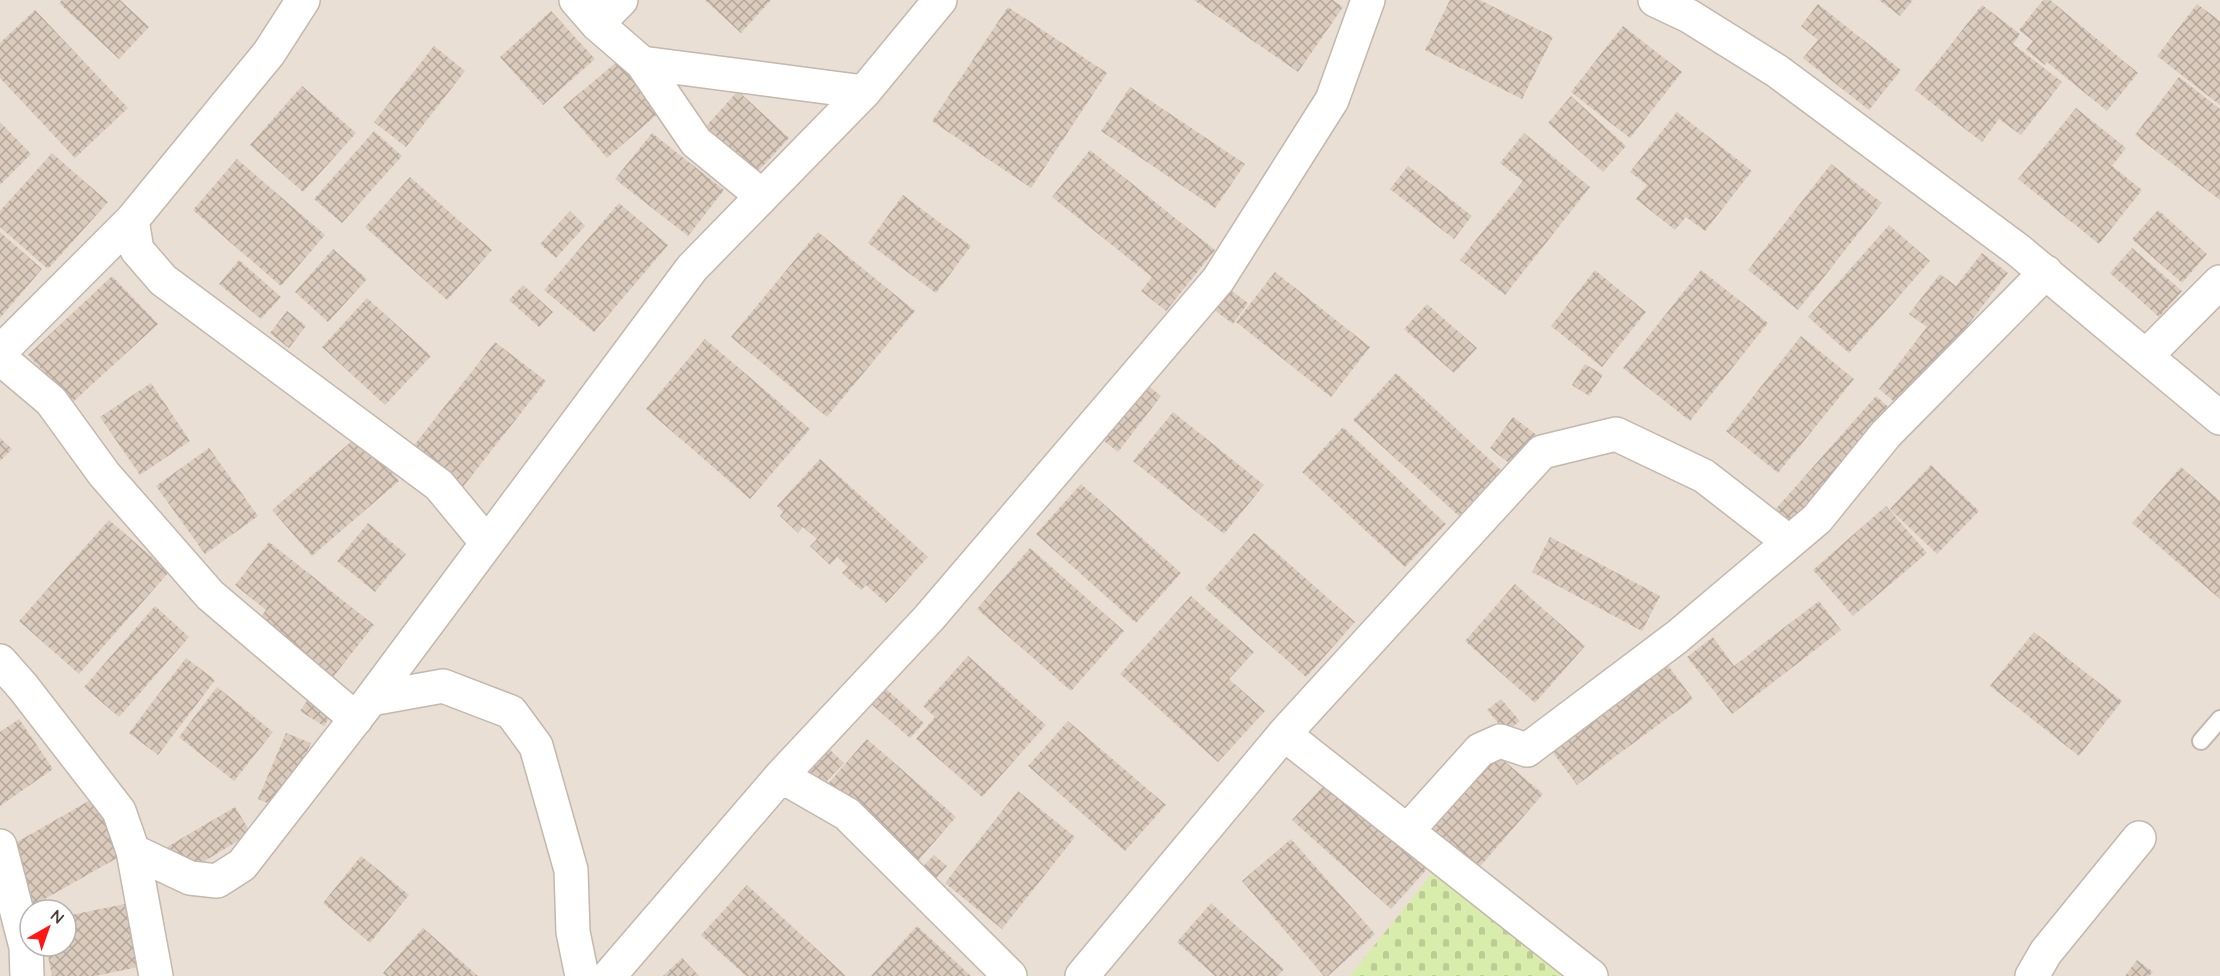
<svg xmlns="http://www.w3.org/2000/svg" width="2220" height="976" font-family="Quicksand,sans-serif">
<defs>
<pattern id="cemetery-stones" width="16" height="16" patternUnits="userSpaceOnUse" patternTransform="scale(1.5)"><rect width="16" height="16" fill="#d8edab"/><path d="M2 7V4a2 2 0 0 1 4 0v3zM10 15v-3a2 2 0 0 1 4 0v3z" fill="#bbcc94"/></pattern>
<pattern id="building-cross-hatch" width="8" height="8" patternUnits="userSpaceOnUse" patternTransform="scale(1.5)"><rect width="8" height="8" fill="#dacbbd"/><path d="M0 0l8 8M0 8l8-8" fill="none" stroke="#b3a69a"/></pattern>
</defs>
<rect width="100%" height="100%" fill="#f5eee6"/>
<path fill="#e9dfd4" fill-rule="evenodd" d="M0,0H2220V976H0ZM30,910H66V946H30Z"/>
<path fill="url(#cemetery-stones)" d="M1434,871L1567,976H1350Z"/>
<path fill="url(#building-cross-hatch)" d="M62,0H120L149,27L119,59L59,3Z
M705,0H771L741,33Z
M1194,0H1333L1343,7L1298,72Z
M1450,0H1480L1553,37L1522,99L1425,50Z
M1879,0H1913L1900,16Z
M2043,0H2050L2138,73L2107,111L2047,62L2045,65L2026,50L2033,41L2019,30Z
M1818,4L1901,70L1869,110L1803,58L1818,40L1801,26Z
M2197,4L2220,21V105L2157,56Z
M1982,5L2020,34L2013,44L2062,82L2021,135L1999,119L1982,142L1915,90Z
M1008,7L1107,73L1031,188L932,121Z
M35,10L128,108L75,158L0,78V43Z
M551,11L595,59L543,105L500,57Z
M1623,26L1682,72L1630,138L1571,92Z
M434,46L465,71L406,147L374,122Z
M619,60L662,110L607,158L563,107Z
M2179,77L2220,109V200L2135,135Z
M302,86L356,133L303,192L250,145Z
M1130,87L1245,164L1215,208L1101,131Z
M738,91L789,138L747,183L696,137Z
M1571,96L1626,146L1603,172L1548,123Z
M2076,108L2126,148L2112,166L2142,190L2099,244L2018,179Z
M1677,112L1752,171L1705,231L1686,217L1675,230L1636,199L1647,185L1630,172Z
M0,122L31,154L0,185Z
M374,131L402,156L342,223L314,199Z
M652,133L724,190L688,236L615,179Z
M1524,133L1590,187L1505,295L1460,260L1523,181L1500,163Z
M1090,150L1215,250L1166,311L1141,291L1152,277L1052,197Z
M52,153L108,202L48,269L0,227V211Z
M237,159L325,235L281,286L193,210Z
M1831,164L1882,203L1798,310L1748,270Z
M1408,166L1472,216L1454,239L1390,189Z
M410,177L492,250L447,300L365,227Z
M903,195L971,246L936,293L868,243Z
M619,203L668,245L594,332L544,290Z
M2158,210L2207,254L2182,283L2132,239Z
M570,211L585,226L556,258L540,244Z
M1889,225L1930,261L1849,353L1808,317Z
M0,232L42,269L0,318Z
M818,232L915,311L827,417L731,337Z
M2132,248L2182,291L2159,317L2110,273Z
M333,249L367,279L328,322L295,292Z
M1982,253L2008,273L1903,409L1879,389L1927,327L1909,314L1940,274L1956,286Z
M239,260L281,297L261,319L219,284Z
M1595,270L1646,312L1602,367L1551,326Z
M1701,270L1768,323L1690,421L1623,368Z
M1275,272L1370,347L1331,397L1236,322Z
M112,276L158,324L73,402L28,355Z
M523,285L553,312L539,327L509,300Z
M1229,289L1248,303L1233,324L1213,309Z
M367,298L431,356L385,405L322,347Z
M1427,304L1477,348L1454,373L1404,329Z
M287,311L306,326L289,348L270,333Z
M1801,336L1854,379L1778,473L1726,431Z
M705,339L810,429L750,499L646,409Z
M495,342L546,381L462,488L412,448Z
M1585,364L1603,375L1589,396L1572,385Z
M1396,373L1501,470L1459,516L1353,420Z
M151,383L190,441L140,475L100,417Z
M1146,384L1161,396L1118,452L1103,440Z
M1876,396L1894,412L1792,527L1774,511Z
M1173,412L1264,485L1224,534L1133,461Z
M1513,417L1538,436L1514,467L1490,448Z
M1343,427L1446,524L1405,567L1302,472Z
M359,435L399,481L312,556L272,510Z
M0,438L12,449L0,461Z
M209,448L258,516L205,554L156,486Z
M820,459L928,557L886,603L866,585L861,590L842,573L848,567L837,557L830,565L810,546L817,539L803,527L798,533L780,516L783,512L777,506Z
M1931,465L1979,511L1937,554L1890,509Z
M2181,467L2220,501V599L2132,523Z
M1081,484L1181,573L1136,623L1036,534Z
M1886,506L1927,553L1853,616L1813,570Z
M109,520L169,572L79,674L19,621Z
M368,523L406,554L375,592L337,561Z
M1254,533L1355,622L1306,677L1205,588Z
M1550,537L1660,596L1642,631L1532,572Z
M269,542L374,625L333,677L260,618L266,610L235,585Z
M1030,548L1124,631L1071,691L977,609Z
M1515,584L1585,646L1535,703L1465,641Z
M1191,596L1254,652L1229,679L1265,711L1218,762L1120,674Z
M1819,601L1841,630L1732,714L1687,657L1713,637L1734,666Z
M155,606L189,637L119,717L84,687Z
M2034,632L2122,701L2079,756L1990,686Z
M968,656L1046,725L982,797L916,739L935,717L923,706Z
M186,658L215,680L158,755L129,733Z
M1667,664L1693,699L1577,785L1551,750Z
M217,687L273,732L234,781L179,737Z
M884,687L924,723L910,738L870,703Z
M310,697L333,712L324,726L300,711Z
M1501,699L1520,721L1506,732L1487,710Z
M19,719L53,769L0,806V732Z
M1068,721L1166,805L1125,851L1028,766Z
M286,733L311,743L282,809L258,799Z
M867,739L956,817L916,863L827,785Z
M827,747L844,763L821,787L805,772Z
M1496,754L1543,794L1470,878L1424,838Z
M1328,781L1427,869L1391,909L1292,820Z
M1018,791L1075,837L1002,929L945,883Z
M94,798L126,853L34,905L3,850Z
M235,807L251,833L183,874L167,847Z
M1291,839L1375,934L1328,976H1324L1242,881Z
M934,855L947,866L927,888L914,876Z
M361,856L409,895L370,943L323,903Z
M747,885L846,976H746L701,935Z
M1211,903L1284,969L1278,976H1215L1177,942Z
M125,904L138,967L95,976H52L46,946H66V916Z
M917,926L971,976H871Z
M423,928L478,976H386L383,973Z
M682,958L699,976H663Z
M2137,960L2153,972L2149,976H2125Z"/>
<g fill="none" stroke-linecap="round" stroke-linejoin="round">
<defs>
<path id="lane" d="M2201,741L2220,719"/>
<path id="street" d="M576,0L597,24L642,63L696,142L762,196
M1655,0L1689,16L1777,71L2018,250L2220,418
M597,24L621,0
M642,63L864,92
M132,220L137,250L163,280L439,485L487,543
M0,352L132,220L269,53L303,0
M2146,356L2220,282
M0,358L51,401L104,474L210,595L356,719
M0,661L23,687L119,811L133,851L156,976
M371,699L443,686L511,712L536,746L571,870L573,932L582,976
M1284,734L1591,976
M781,776L847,814L1010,976
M1407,831L1480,750L1500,741L1527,750L1677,637L1817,519L1886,434L2046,272
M0,846L26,947L27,976
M133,851L190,878L217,881L242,865L371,699L692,268L864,92L940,0
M609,976L781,776L929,618L1218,280L1332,100L1368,0
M1082,976L1284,734L1542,452L1616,434L1704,476L1789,542
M2032,976L2046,952L2139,838"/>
</defs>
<use href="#lane" stroke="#c4b7ab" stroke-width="20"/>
<use href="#street" stroke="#c4b7ab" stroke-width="36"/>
<use href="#lane" stroke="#fff" stroke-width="16"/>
<use href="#street" stroke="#fff" stroke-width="33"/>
</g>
<g transform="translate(48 928) rotate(40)"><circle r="28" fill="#ffffff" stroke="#b6b2ae" stroke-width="1.5"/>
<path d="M0-4.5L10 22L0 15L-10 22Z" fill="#ff1513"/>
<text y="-9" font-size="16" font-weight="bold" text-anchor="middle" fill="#483e35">N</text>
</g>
</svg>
